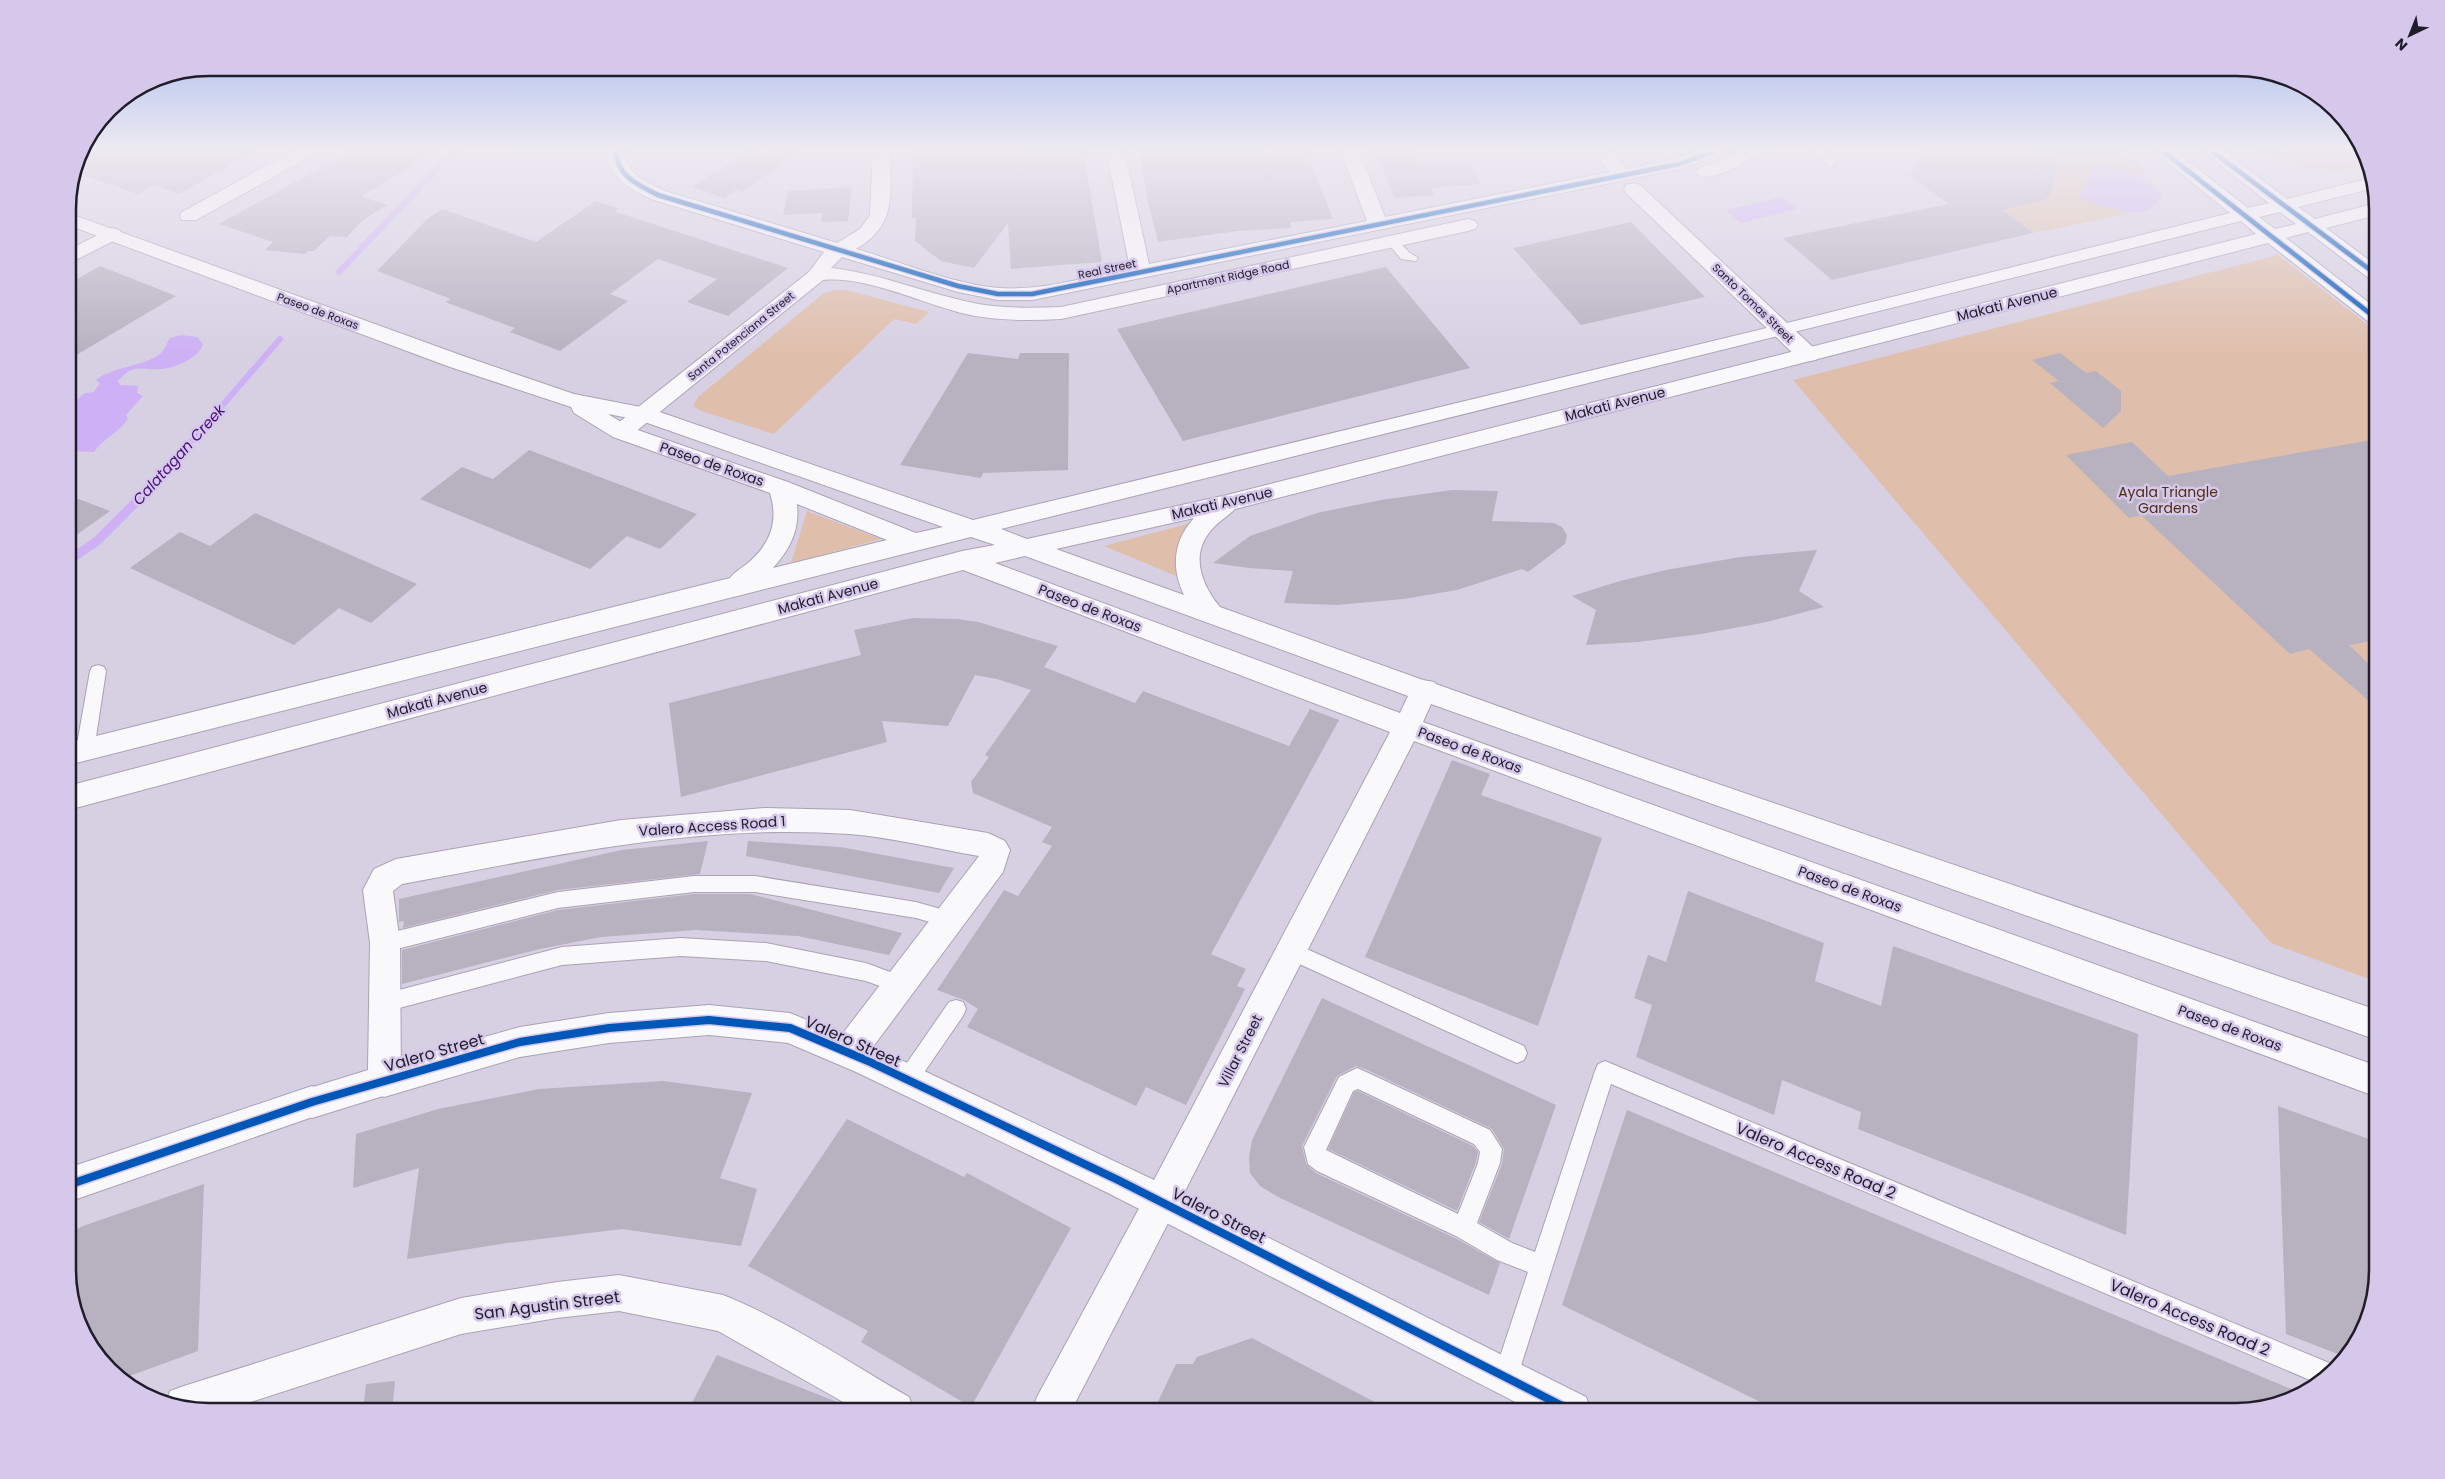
<svg xmlns="http://www.w3.org/2000/svg" width="2445" height="1479" font-family="Poppins,sans-serif">
<rect width="100%" height="100%" fill="#d7d0e3"/>
<path fill="#dfbeab" d="M2059,149H2119L2145,170L2142,175L2134,173L2079,197L2132,213L2033,233L2003,210L2049,198L2063,152Z
M2254,149H2362L2367,167C2336,176 2281,169 2254,149Z
M2278,255L2377,332V982L2271,943L1793,380Z
M836,290H846L929,312L916,324L894,319L774,434L701,411L693,406L698,397L824,293Z
M807,511L881,539L791,563Z
M1199,521L1181,578L1104,546Z"/>
<path fill="#cdb0f5" d="M2095,164C2121,170 2146,171 2162,195C2146,227 2105,205 2079,198Z
M1781,197L1797,209L1741,223L1726,210Z
M181,335L197,337L203,344C199,358 175,368 161,369C141,371 134,362 118,381L120,385L138,386L137,393L143,396L126,415L128,419C119,432 104,438 94,452L68,451V444L72,439L68,433L70,416L68,407L85,393L94,392L100,383L96,380C111,367 151,365 162,352C165,349 167,342 170,338Z"/>
<g fill="none" stroke-linecap="round" stroke-linejoin="round">
<path stroke="#cdb0f5" stroke-width="6" d="M339,272L456,149
M155,483L280,339"/>
<path stroke="#cdb0f5" stroke-width="9" d="M68,561L97,541L156,482"/>
</g>
<path fill="#b7b1c0" d="M97,149H259L179,194L154,185L138,194L74,172L77,159Z
M355,149H439L361,196L387,205L363,220L347,237L330,236L314,251H308L305,254L265,250L273,242L219,224Z
M751,149H803L742,192L736,190L724,198L692,187Z
M913,149H1083L1102,262L1011,269L1008,223L974,268L941,261L915,241L916,218H912Z
M1139,149H1305L1333,219L1290,222L1291,228L1237,231L1158,242L1147,197Z
M1374,149H1414L1421,164L1469,161L1481,184L1431,188L1434,195L1395,198Z
M1921,149H2063L2049,198L2003,210L2033,233L1832,280L1783,238L1949,204L1910,177Z
M852,187L848,221L821,222L822,213L783,215L788,191Z
M596,201L617,208L616,212L788,268L728,316L687,302L717,279L658,259L610,294L628,301L560,351L510,332L515,328L445,302L451,299L377,271L427,219L442,209L536,242Z
M1631,222L1705,297L1581,325L1513,248Z
M100,266L176,296L68,360V284Z
M1386,267L1470,368L1183,441L1117,329Z
M968,353L1018,359L1020,353H1069L1068,470L983,473L981,478L900,465Z
M2060,353L2086,373L2096,371L2121,391V411L2103,428L2050,383L2059,381L2032,360Z
M2377,439V640L2349,645L2377,672V708L2309,649L2290,654L2141,515L2129,518L2066,455L2132,442L2168,476Z
M529,450L697,514L660,549L627,536L590,569L420,499L462,467L493,479Z
M1452,490L1498,491L1492,521L1554,523L1562,527L1567,535L1565,544L1528,572L1522,569L1457,590L1403,599L1337,605L1284,603L1293,571L1249,568L1213,563L1250,536L1317,513L1381,500Z
M68,495L110,511L68,541Z
M255,513L417,584L371,623L339,608L294,645L130,568L180,532L210,546Z
M1817,550L1799,591L1824,607L1767,622L1701,634L1638,642L1586,645L1596,610L1572,596L1620,581L1666,570L1740,557Z
M913,618L958,619L978,622L1058,646L1044,667L1135,703L1143,691L1289,746L1310,709L1339,720L1211,954L1246,969L1237,986L1245,989L1186,1105L1146,1087L1136,1106L967,1027L978,1009L964,1000L937,990L1004,890L1018,896L1052,846L1042,842L1052,827L973,793L971,782L989,757L985,755L1031,690L997,679L975,675L948,726L882,721L887,742L681,797L669,703L861,655L854,630Z
M1452,760L1490,774L1481,795L1602,838L1538,1026L1365,957Z
M708,841L700,874L558,890L403,928L404,921L399,922V899L622,850Z
M748,841L840,847L954,868L939,893L746,856Z
M1688,891L1824,943L1815,981L1881,1006L1893,946L2138,1034L2126,1235L1858,1129L1861,1112L1782,1080L1774,1115L1636,1057L1652,1005L1634,998L1648,955L1666,962Z
M694,894H750L902,933L889,955L798,936L696,930L601,937L540,949L402,984V950L558,910Z
M1322,998L1556,1105L1509,1239L1479,1222L1502,1164L1504,1149L1492,1129L1365,1069L1356,1066L1337,1076L1302,1146L1306,1164L1316,1173L1455,1238L1500,1263L1489,1295L1278,1197L1260,1186L1250,1173L1249,1157L1252,1140Z
M663,1081L752,1093L720,1178L757,1189L741,1246L622,1229L507,1243L407,1259L419,1168L353,1188L356,1134L438,1109L539,1089Z
M1358,1091L1473,1146L1478,1152L1476,1162L1457,1211L1328,1149L1354,1092Z
M2278,1106L2377,1142L2378,1270L2358,1341L2343,1356L2286,1334Z
M1627,1110L2303,1394L2236,1412H1781L1562,1305Z
M847,1119L964,1177L967,1173L1071,1228L971,1407L861,1342L868,1331L748,1266Z
M204,1184L198,1351L124,1378L87,1341L68,1279V1234L83,1226Z
M1252,1338L1394,1412H1153L1176,1364H1193L1197,1357Z
M717,1355L845,1405L856,1412H687Z
M395,1381L392,1412H363L366,1384Z"/>
<g fill="none" stroke-linecap="round" stroke-linejoin="round">
<defs>
<path id="lane" d="M1813,149H1825L1837,163L1831,166L1827,165Z
M1392,237C1400,239 1402,246 1408,251C1411,255 1415,255 1418,258L1416,261L1401,259L1386,241Z
M98,665L104,667L106,671L94,750L91,755L85,757L79,755L76,750L90,671L92,667Z
M694,876H755L916,902L958,914L961,920L958,926L951,928L916,918L755,892H694L558,908L385,952L378,949L375,943L378,937L385,934L558,892Z
M681,938L766,943L866,963L906,978L909,984L906,990L899,993L866,981L766,961L681,956L562,965L384,1012L377,1010L374,1003L377,996L384,994L562,947Z
M1291,942L1524,1046L1527,1053L1524,1060L1517,1063L1510,1060L1284,957L1281,951L1284,945Z
M956,1000L963,1002L966,1009L963,1016L914,1087L907,1090L900,1087L896,1080L900,1073L949,1002Z
M1605,1061L2334,1365V1366L2317,1383L1611,1084L1517,1378L1514,1387L1505,1390L1496,1387L1493,1378L1528,1272L1497,1260L1456,1236L1317,1171L1308,1164L1304,1147L1339,1077L1357,1068L1364,1071L1490,1130L1502,1149L1500,1163L1477,1223L1512,1243L1535,1252L1595,1071L1598,1064ZM1358,1089L1474,1144L1480,1152L1478,1163L1458,1214L1326,1150L1353,1091Z"/>
<path id="street" d="M297,149H320L317,153L196,220H182L180,216L182,212Z
M606,149H624C626,174 644,181 665,191L837,243L860,229L870,215L873,149H891C889,193 899,224 856,249C898,261 956,285 999,288C1043,291 1088,277 1130,268L1106,149H1124L1149,264L1367,221L1340,149H1358L1385,217L1610,172L1593,149H1611L1626,169L1675,159L1703,149H1730L1727,153L1679,169L1032,300H998L958,292L842,257L831,268C878,273 922,292 969,302C999,309 1030,308 1061,307L1468,219L1475,221L1478,225L1475,229L1468,231L1061,319C1028,321 994,321 961,313C919,302 866,276 823,280L629,437L621,439L613,437L610,432L613,427L809,272L824,252L651,199C629,188 608,177 606,149Z
M1739,149H1760C1750,163 1715,180 1699,176L1696,172L1699,168L1725,159Z
M1633,183L1640,185L1816,350L1819,355L1816,360L1808,361L1800,360L1626,193L1624,189L1626,185Z
M112,228L119,230L122,234L119,238L68,264V250Z
M765,808L850,810L988,833L1005,841L1010,850L1003,872L861,1063L849,1067L837,1063L833,1052L837,1041L979,856C937,849 891,837 849,834C698,823 549,857 402,884L393,891L400,943L401,1081L396,1092L312,1118L300,1113L295,1102L300,1091L368,1070L370,943L363,890L374,869L396,859L621,820Z
M1161,1184L1173,1190L1179,1202L1071,1411H1032L1037,1397L1149,1190Z
M619,1275L723,1295C788,1321 848,1362 909,1397L914,1411H859L718,1331L619,1311L557,1318L461,1334L223,1411L209,1412L167,1400L170,1391L184,1386L461,1298L557,1282Z"/>
<path id="secondary" d="M2151,149H2172L2248,208L2269,203L2200,149H2221L2287,199L2371,178L2374,188L2298,207L2315,219L2377,203V215L2326,228L2377,266V281L2370,279L2308,232L2286,238L2377,309V325L2370,323L2268,243L1235,509C1227,517 1216,523 1209,533C1190,557 1203,587 1220,607L1423,680L1434,682L1436,684L1657,763L2377,1010V1040L1431,704L1423,722L2377,1066V1097L1414,741L1183,1195L1586,1397L1591,1411H1533L1106,1192L856,1072L788,1043L709,1035L609,1043L520,1057L384,1097L372,1092L367,1081L372,1070L384,1065L520,1027L609,1013L709,1005L790,1013L880,1050L1154,1180L1390,732L963,570L68,810V786L962,551L995,545L971,537L68,765V743L730,578C734,572 742,568 748,563C770,544 779,522 770,493L613,437L574,413L571,407L450,367L68,225V213L466,357L574,394L651,409L973,520L1783,324L2230,213ZM2280,212L2296,224L2275,229L2259,217ZM2241,221L2256,234L1227,495L1027,539L1001,529ZM608,414L639,420L943,527L916,533L788,482L629,427ZM797,504L887,540L773,568C790,549 800,530 797,504ZM1194,518C1173,541 1171,568 1184,595L1056,549ZM1025,556L1408,696L1400,713L995,563Z
M312,1086L324,1091L329,1102L324,1113L68,1202V1168Z"/>
</defs>
<use href="#lane" stroke="#a9a3b3" stroke-width="2"/>
<use href="#street" stroke="#a9a3b3" stroke-width="2"/>
<use href="#secondary" stroke="#a9a3b3" stroke-width="2"/>
<use href="#lane" fill="#f9f8fb" fill-rule="evenodd"/>
<use href="#street" fill="#f9f8fb" fill-rule="evenodd"/>
<use href="#secondary" fill="#f9f8fb" fill-rule="evenodd"/>
<defs>
<path id="cycleway-far1" d="M615,149C617,176 636,184 658,195L958,286L998,294H1032L1679,164L1721,149
M2160,149L2377,319
M2209,149L2377,275"/>
<path id="cycleway" d="M68,1185L312,1102L520,1042L609,1028L709,1020L790,1028L868,1061L1118,1180L1572,1411"/>
</defs>
<use href="#cycleway-far1" stroke="#d5c8eb" stroke-width="7"/>
<use href="#cycleway" stroke="#d5c8eb" stroke-width="11"/>
<use href="#cycleway-far1" stroke="#0057b8" stroke-width="4.5"/>
<use href="#cycleway" stroke="#0057b8" stroke-width="8"/>
</g>
<linearGradient id="sky" x2="0" y2="1"><stop stop-color="#9db2ed"/><stop offset="0.42" stop-color="#edeaf2"/><stop offset="1" stop-color="#edeaf2" stop-opacity="0"/></linearGradient>
<rect width="2445" height="356" fill="url(#sky)"/>
<g text-anchor="middle" stroke-width="5" stroke-linejoin="round" paint-order="stroke">
<g font-size="11" fill="#211c29" stroke="#d5c8eb">
<text transform="translate(1107 269) rotate(-12)" y="4">Real Street</text>
<text transform="translate(1228 277) rotate(-12)" y="4">Apartment Ridge Road</text>
<text transform="translate(1753 303) rotate(44)" y="4">Santo Tomas Street</text>
<text transform="translate(318 311) rotate(20)" y="4">Paseo de Roxas</text>
<text transform="translate(741 336) rotate(-39)" y="4">Santa Potenciana Street</text>
</g>
<g font-size="14" fill="#211c29" stroke="#d5c8eb">
<text transform="translate(2007 304) rotate(-14)" y="5">Makati Avenue</text>
<text transform="translate(1615 404) rotate(-14)" y="5">Makati Avenue</text>
<text transform="translate(712 464) rotate(19)" y="5">Paseo de Roxas</text>
<text transform="translate(1222 503) rotate(-13)" y="5">Makati Avenue</text>
<text transform="translate(828 596) rotate(-15)" y="5">Makati Avenue</text>
<text transform="translate(1090 608) rotate(21)" y="5">Paseo de Roxas</text>
<text transform="translate(437 700) rotate(-15)" y="5">Makati Avenue</text>
<text transform="translate(1470 750) rotate(20)" y="5">Paseo de Roxas</text>
<text transform="translate(712 826) rotate(-4)" y="5">Valero Access Road 1</text>
<text transform="translate(1850 889) rotate(20)" y="5">Paseo de Roxas</text>
<text transform="translate(2230 1028) rotate(20)" y="5">Paseo de Roxas</text>
<text transform="translate(1240 1051) rotate(-63)" y="5">Villar Street</text>
</g>
<g font-size="14" fill="#4e2f0e" stroke="#d5c8eb">
<text x="2168" y="497">Ayala Triangle<tspan x="2168" dy="16">Gardens</tspan></text>
</g>
<g font-size="15" font-style="italic" fill="#470c77" stroke="#d5c8eb">
<text transform="translate(179 455) rotate(-48)" y="5">Calatagan Creek</text>
</g>
<g font-size="16" fill="#211c29" stroke="#d5c8eb">
<text transform="translate(853 1041) rotate(24)" y="6">Valero Street</text>
<text transform="translate(434 1052) rotate(-16)" y="6">Valero Street</text>
<text transform="translate(1816 1160) rotate(23)" y="6">Valero Access Road 2</text>
<text transform="translate(1219 1215) rotate(27)" y="6">Valero Street</text>
<text transform="translate(547 1305) rotate(-7)" y="6">San Agustin Street</text>
<text transform="translate(2190 1317) rotate(23)" y="6">Valero Access Road 2</text>
</g>
</g>
<path d="M0 0H2445V1479H0ZM209 76H2236A133 133 0 0 1 2369 209V1270A133 133 0 0 1 2236 1403H209A133 133 0 0 1 76 1270V209A133 133 0 0 1 209 76Z" fill="#d5c8eb" fill-rule="evenodd"/>
<path fill="none" stroke="#211c29" stroke-width="2.5" d="M209 76H2236A133 133 0 0 1 2369 209V1270A133 133 0 0 1 2236 1403H209A133 133 0 0 1 76 1270V209A133 133 0 0 1 209 76Z"/>
<g transform="translate(2410 35) rotate(223)" stroke="#d5c8eb" stroke-width="4" paint-order="stroke">
<path d="M0-4L9 19L0 12L-9 19Z" fill="#211c29"/>
<text y="-8" font-size="14" font-weight="bold" text-anchor="middle" fill="#211c29">N</text>
</g>
</svg>
